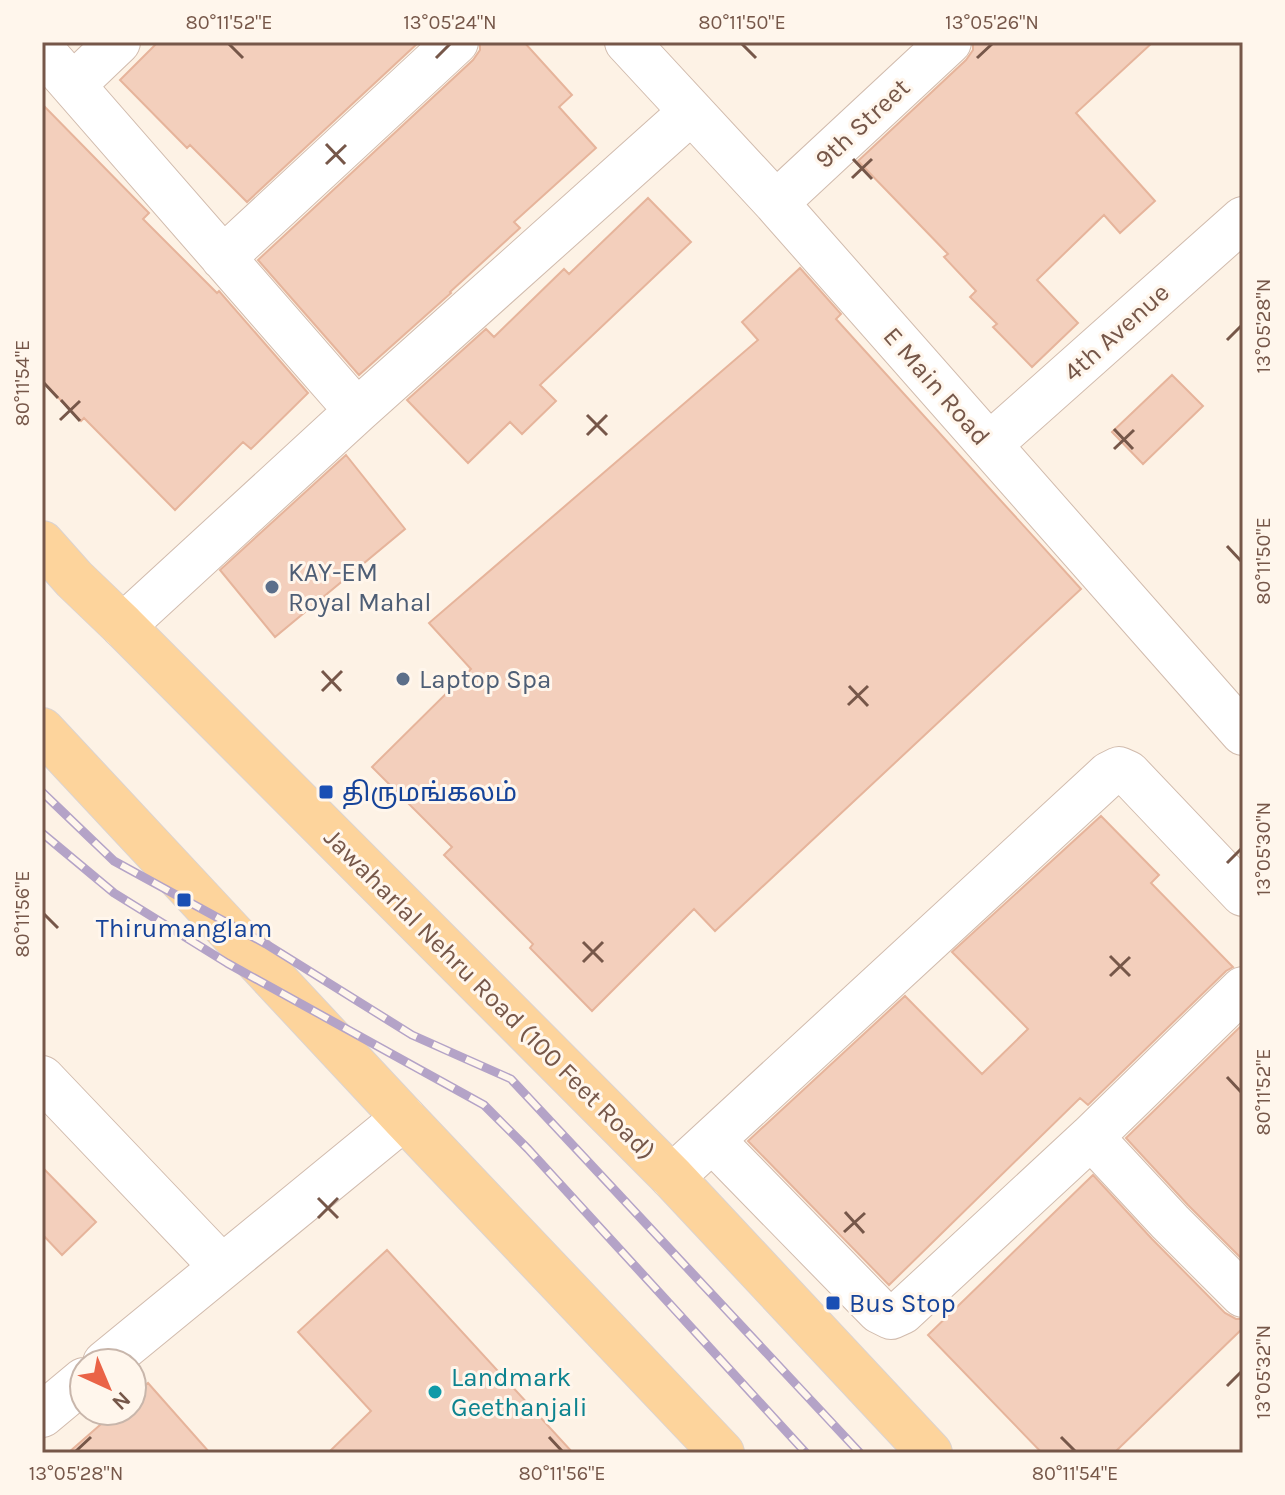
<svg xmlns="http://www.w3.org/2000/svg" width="1285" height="1495" font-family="Karla,'Noto Sans Tamil',sans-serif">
<rect width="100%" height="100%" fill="#fdf2e5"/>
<path fill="#f3cfbc" stroke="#e6b49b" stroke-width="2" d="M158,42H419L247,202L190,145L187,148L120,80Z
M480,42H524L572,95L559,107L596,148L514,222L520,228L450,292L451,293L359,375L258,260L473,60L480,50Z
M973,42H1153L1076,113L1155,201L1120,233L1104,215L1037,280L1078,323L1032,367L993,327L997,324L970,297L976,291L944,257L948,254L858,161L966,60L973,50Z
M42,104L149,213L143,219L217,293L219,291L308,393L251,449L243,442L175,510L84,418L81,421L42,381Z
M648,198L691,242L540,385L556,401L522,434L510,422L468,463L407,400L486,329L494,337L564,269L569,274Z
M800,268L841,314L836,319L1081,589L715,931L694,909L592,1011L530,948L533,944L444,855L452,847L372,767L471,669L429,623L758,340L742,322Z
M1172,375L1203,406L1143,464L1112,432Z
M346,455L405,529L275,637L220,570Z
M1101,816L1159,875L1151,883L1233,967L1226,971L1088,1105L1080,1098L889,1285L748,1141L905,996L982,1074L1028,1029L952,952Z
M1243,1024V1260L1188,1205L1126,1138Z
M42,1167L96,1222L62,1255L42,1234Z
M1093,1175L1152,1239L1225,1313L1236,1319H1243V1328L1114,1453H1042L928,1335Z
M387,1250L573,1453H328L371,1411L298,1332Z
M148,1383L210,1453H68L116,1411H132V1397Z"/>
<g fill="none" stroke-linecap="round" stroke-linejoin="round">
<defs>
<path id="minor" d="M627,42L776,203L1243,733
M42,50L357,411
M73,85L118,42
M776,203L949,42
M223,258L456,42
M989,445L1243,219
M123,626L357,411L691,112
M42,1078L222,1267
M1091,1137L1243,989
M712,1140L879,1311L891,1317L902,1312L1091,1137L1170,1222L1243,1295
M672,1177L1109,774L1119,769L1128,773L1243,894
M105,1363L404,1118
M42,1415L84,1380"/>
<path id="major" d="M42,543L74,579L123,626L672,1177L930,1453
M42,730L404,1118L722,1453"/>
</defs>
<use href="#minor" stroke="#d1bbad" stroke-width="46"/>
<use href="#major" stroke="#dbd3d0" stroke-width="46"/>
<use href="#minor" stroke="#fff" stroke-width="44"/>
<use href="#major" stroke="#fdd49c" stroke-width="44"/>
<defs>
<path id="rail" d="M42,792L114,861L266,944L412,1035L511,1079L860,1453
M42,833L114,893L227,963L484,1105L528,1149L806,1453"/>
</defs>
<use href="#rail" stroke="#b4a3c7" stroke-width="9"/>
<use href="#rail" stroke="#fff6ec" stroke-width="6" stroke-dasharray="18" stroke-linecap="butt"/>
</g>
<path fill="none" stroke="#765749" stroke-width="3" d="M229,44L243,58M742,44L756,58M436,58L450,44M977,58L992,44M326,144L345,164M853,159L872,179M326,164L346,145M852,178L872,159M1227,340L1241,326M44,383L58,398M61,400L80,421M587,415L607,435M60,420L80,401M1114,429L1133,449M587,435L607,415M1114,449L1134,430M1227,546L1241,561M322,671L341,691M849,686L868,706M322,691L342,671M848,705L868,686M1227,863L1241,849M44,914L58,928M583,942L603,962M1110,956L1130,976M583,962L603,942M1110,976L1130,957M1227,1077L1241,1092M318,1198L338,1218M845,1212L864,1233M318,1218L338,1198M844,1232L865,1213M1227,1386L1241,1372M549,1437L562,1451M1061,1437L1075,1451M76,1451L91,1437"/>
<g fill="#5c6f8a" stroke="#fff6ec" stroke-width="3">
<circle cx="272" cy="587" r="8"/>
<circle cx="403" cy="679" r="8"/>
</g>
<g fill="#1a4fb4" stroke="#fff6ec" stroke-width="3">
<rect x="318" y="784" width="16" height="16" rx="4"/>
<rect x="176" y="892" width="16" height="16" rx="4"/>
<rect x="825" y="1295" width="16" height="16" rx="4"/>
</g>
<circle fill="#0f9aa8" stroke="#fff6ec" stroke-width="3" cx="435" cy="1392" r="8"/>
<g text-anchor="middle" stroke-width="6" stroke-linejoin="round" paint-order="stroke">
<g font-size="26" fill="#765749" stroke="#fff6ec">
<text transform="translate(862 123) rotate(-43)" y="9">9th Street</text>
<text transform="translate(1116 332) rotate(-42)" y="9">4th Avenue</text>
<text transform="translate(937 386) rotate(49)" y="9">E Main Road</text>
<text transform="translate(490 994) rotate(45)" y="9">Jawaharlal Nehru Road (100 Feet Road)</text>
</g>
<g font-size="26" fill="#4e5e75" stroke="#fff6ec" text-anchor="start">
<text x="288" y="581">KAY-EM<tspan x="288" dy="30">Royal Mahal</tspan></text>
<text x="419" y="688">Laptop Spa</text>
</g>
<g font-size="26" fill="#164399" stroke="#fff6ec" text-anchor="start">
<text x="342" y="801">திருமங்கலம்</text>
<text x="184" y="937" text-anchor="middle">Thirumanglam</text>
<text x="849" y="1312">Bus Stop</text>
</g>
<g font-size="26" fill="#0d838f" stroke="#fff6ec" text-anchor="start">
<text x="451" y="1386">Landmark<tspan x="451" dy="30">Geethanjali</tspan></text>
</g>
</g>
<rect width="1285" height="1495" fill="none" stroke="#fff6ec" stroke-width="88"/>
<g transform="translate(108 1387) rotate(136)"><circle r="38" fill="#fff6ec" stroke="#c8b6ab" stroke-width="2"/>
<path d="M0-6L14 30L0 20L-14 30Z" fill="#ea6347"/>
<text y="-12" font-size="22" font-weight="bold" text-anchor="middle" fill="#765749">N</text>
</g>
<rect x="44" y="44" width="1197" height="1407" fill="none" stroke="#765749" stroke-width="3"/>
<g font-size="20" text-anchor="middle" fill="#765749">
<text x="229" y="29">80°11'52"E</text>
<text x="450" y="29">13°05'24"N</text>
<text x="742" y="29">80°11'50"E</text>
<text x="992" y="29">13°05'26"N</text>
<text transform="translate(1263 326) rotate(-90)" y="7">13°05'28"N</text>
<text transform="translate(22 383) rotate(-90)" y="7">80°11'54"E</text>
<text transform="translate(1263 561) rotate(-90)" y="7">80°11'50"E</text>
<text transform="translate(1263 849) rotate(-90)" y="7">13°05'30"N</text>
<text transform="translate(22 914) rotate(-90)" y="7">80°11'56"E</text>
<text transform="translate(1263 1092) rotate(-90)" y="7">80°11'52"E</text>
<text transform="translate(1263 1372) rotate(-90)" y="7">13°05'32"N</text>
<text x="76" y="1480">13°05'28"N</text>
<text x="562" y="1480">80°11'56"E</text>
<text x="1075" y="1480">80°11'54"E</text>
</g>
</svg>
